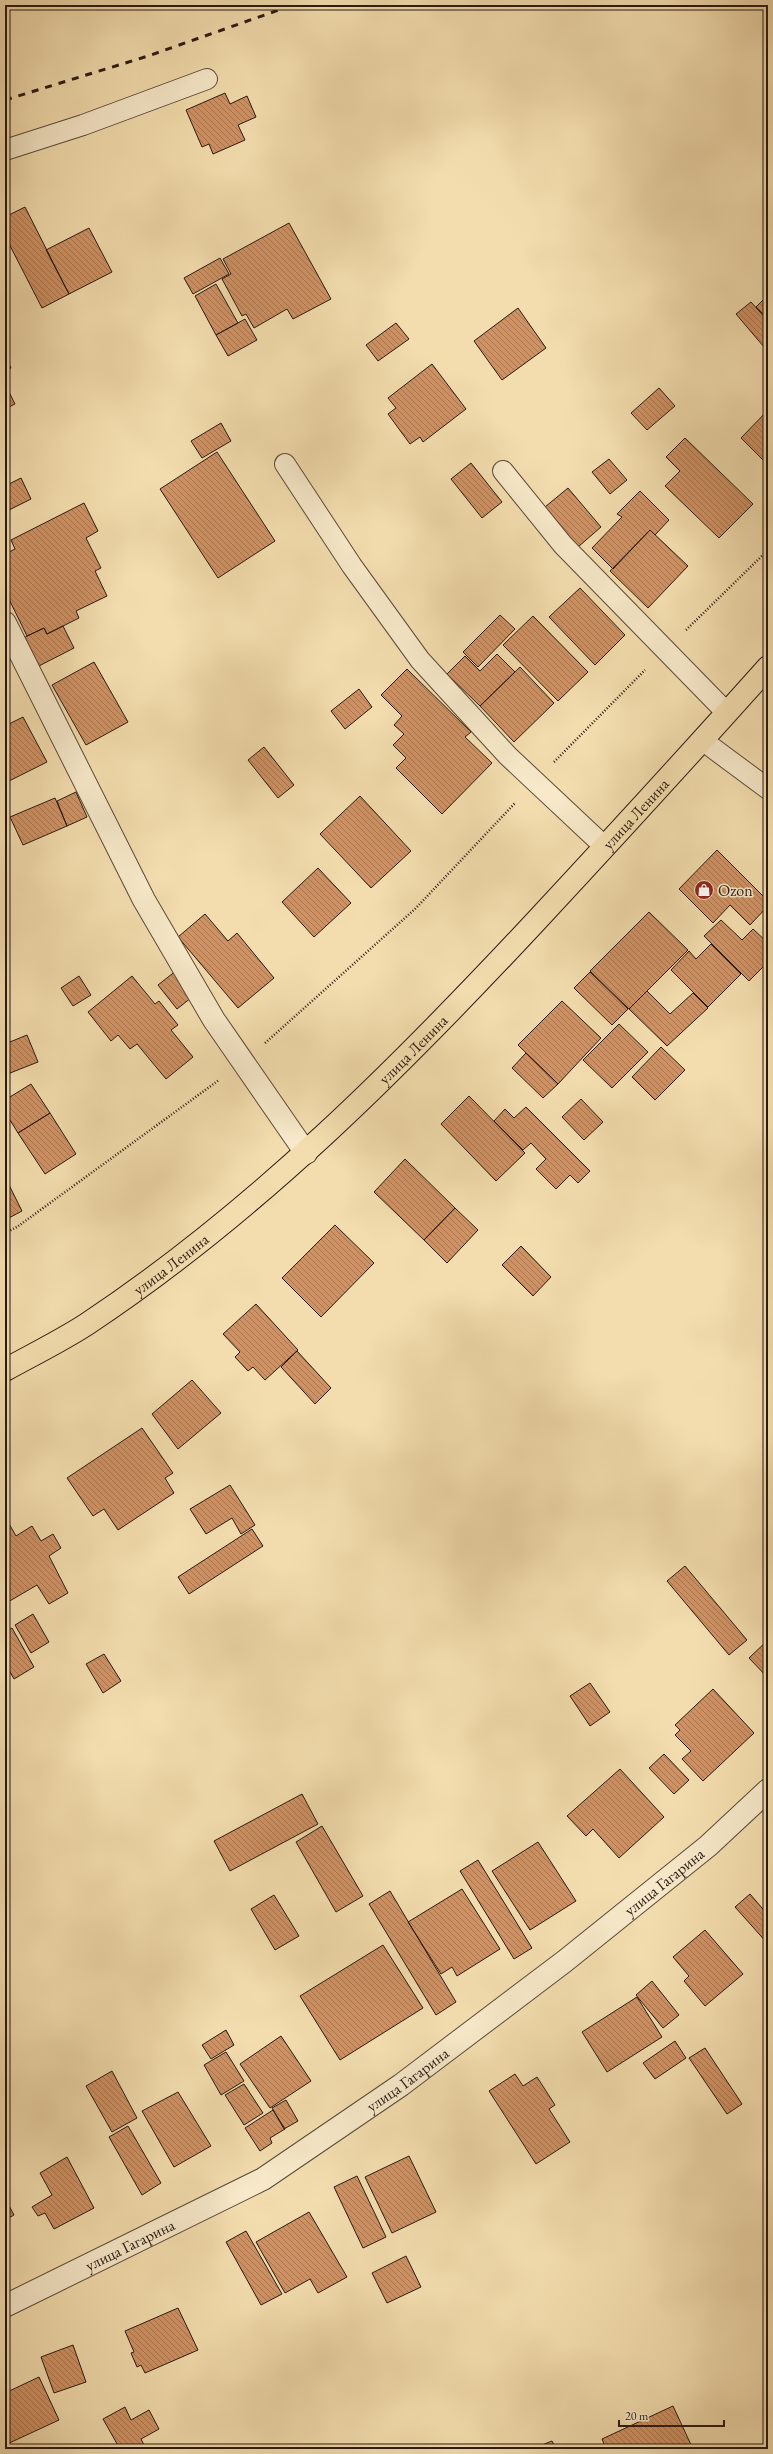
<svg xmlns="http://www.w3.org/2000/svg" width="773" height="2454" font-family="'EB Garamond',serif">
<defs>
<pattern id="building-back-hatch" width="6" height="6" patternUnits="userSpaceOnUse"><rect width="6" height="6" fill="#d19263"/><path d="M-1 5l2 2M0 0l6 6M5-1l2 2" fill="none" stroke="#aa7650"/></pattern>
</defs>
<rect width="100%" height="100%" fill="#f3ddae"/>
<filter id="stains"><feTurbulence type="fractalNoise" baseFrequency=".005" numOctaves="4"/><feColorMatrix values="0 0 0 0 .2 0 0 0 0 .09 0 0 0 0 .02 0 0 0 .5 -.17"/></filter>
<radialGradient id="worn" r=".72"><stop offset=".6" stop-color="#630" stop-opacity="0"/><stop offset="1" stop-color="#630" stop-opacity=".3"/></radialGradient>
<path fill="url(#building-back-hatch)" stroke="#291911" d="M225,93L230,104L247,96L256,117L238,125L245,140L213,154L209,144L202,147L186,110Z
M25,207L69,294L42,308L5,236V217Z
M289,223L331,299L293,319L287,309L254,328L246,314L242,316L222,279L231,274L223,259Z
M89,228L112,272L69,294L46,250Z
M220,258L229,274L193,294L184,278Z
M216,284L238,323L216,335L195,296Z
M768,295V319L756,307Z
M751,302L768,321V344L764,347L736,314Z
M518,308L546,348L502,380L474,341Z
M245,319L257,340L228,356L216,335Z
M396,323L409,339L378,361L366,345Z
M5,355L11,368L5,371Z
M432,364L466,409L423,442L420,437L410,444L388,414L396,408L388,398Z
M5,384L15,404L5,409Z
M659,388L675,406L647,430L631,413Z
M768,410V465L741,438Z
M221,423L231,441L202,458L191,441Z
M685,438L753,504L719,538L665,486L680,471L666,457Z
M217,452L275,541L218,578L160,489Z
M609,459L627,480L610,494L592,472Z
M471,463L502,502L482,518L451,479Z
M21,478L31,499L5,512V486Z
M568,488L601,527L578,547L545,507Z
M640,491L669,520L655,535L650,530L613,569L592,548L622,517L617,514Z
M84,503L98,531L86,538L101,568L95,571L107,596L76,611L79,618L47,634L44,628L27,636L5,591V554L15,549L11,540Z
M650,530L688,566L648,608L610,571Z
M580,588L625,635L595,665L549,617Z
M500,615L515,629L478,667L463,652Z
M533,616L588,672L558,701L503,645Z
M63,626L74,648L35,668L21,639L44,628L47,634Z
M497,654L515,672L480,706L447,674L465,656L480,671Z
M94,662L128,722L86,745L52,685Z
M520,667L554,703L514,742L480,706Z
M407,669L471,732L465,737L492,763L442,814L396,768L406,758L393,745L404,734L394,725L402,716L381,695Z
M359,689L372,707L345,729L331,711Z
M23,717L47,762L5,783V726Z
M264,747L294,785L278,798L248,760Z
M76,792L87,817L67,826L57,801Z
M360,796L411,851L371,888L320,834Z
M55,798L67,826L23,845L10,817Z
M717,850L768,901V906L750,925L730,905L713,923L679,889Z
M318,868L351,903L314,937L282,902Z
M649,912L688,950L629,1009L590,971Z
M205,914L228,941L237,933L274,978L238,1008L178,937Z
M721,920L742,940L753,929L768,943V962L749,981L704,936Z
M711,944L741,974L708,1007L671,970L689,951L696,959Z
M177,970L196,994L177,1009L158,985Z
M590,972L628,1009L612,1025L574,988Z
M79,976L91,995L73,1006L61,988Z
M132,976L155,1004L159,1001L178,1025L171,1030L193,1057L166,1079L137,1044L130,1049L118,1035L111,1041L88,1012Z
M647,991L670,1014L693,993L708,1008L667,1046L629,1009Z
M562,1001L601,1038L558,1084L518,1045Z
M619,1024L648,1052L612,1088L583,1060Z
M27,1035L38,1062L5,1075V1044Z
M661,1047L685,1070L655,1100L632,1077Z
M526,1053L558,1084L543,1098L512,1068Z
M31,1084L50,1113L18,1133L5,1112V1100Z
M469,1096L525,1153L496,1181L441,1124Z
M581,1099L603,1122L584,1140L562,1117Z
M526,1107L590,1171L578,1183L570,1175L556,1189L536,1169L546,1159L531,1143L523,1150L494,1121L505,1109L514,1118Z
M50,1113L76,1154L45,1174L18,1133Z
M405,1159L455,1208L424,1240L374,1192Z
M5,1177L22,1211L5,1220Z
M455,1208L478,1230L447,1263L424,1240Z
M335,1225L374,1263L321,1317L282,1278Z
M521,1246L551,1277L533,1296L502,1265Z
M256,1304L298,1350L265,1380L253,1367L248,1371L235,1357L240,1352L223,1334Z
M297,1351L331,1388L315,1404L281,1367Z
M192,1380L221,1413L178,1449L152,1414Z
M142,1428L173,1473L165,1478L174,1493L118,1530L104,1509L93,1516L67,1478Z
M230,1485L255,1525L241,1534L232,1518L206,1534L190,1509Z
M8,1522L16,1536L32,1526L41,1541L53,1534L61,1548L49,1556L68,1593L49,1604L37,1585L8,1602L5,1597V1524Z
M252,1529L263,1546L189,1594L178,1577Z
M685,1566L747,1640L729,1655L667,1581Z
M33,1614L49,1642L31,1653L15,1625Z
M12,1628L34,1667L14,1679L5,1663V1632Z
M768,1640V1678L749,1658Z
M104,1654L121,1681L103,1693L86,1664Z
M590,1683L610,1712L590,1726L570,1696Z
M713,1689L754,1733L703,1781L682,1759L691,1751L675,1735L680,1730L675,1725Z
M664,1754L689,1780L674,1794L649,1768Z
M620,1769L664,1817L619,1858L593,1829L586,1836L567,1816Z
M302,1794L318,1824L230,1871L214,1841Z
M322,1826L363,1896L336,1912L296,1842Z
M538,1842L576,1901L530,1930L492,1871Z
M478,1860L532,1948L514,1959L460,1871Z
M462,1889L500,1949L457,1976L452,1967L441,1974L408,1922Z
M390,1891L456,2002L436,2015L369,1904Z
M750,1894L768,1915V1944L735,1907Z
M274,1895L299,1936L275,1950L251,1909Z
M705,1930L743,1974L705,2006L684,1981L689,1976L673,1957Z
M383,1945L423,2008L340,2060L300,1996Z
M652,1981L679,2015L663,2028L636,1995Z
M637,1997L662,2037L607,2072L582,2032Z
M226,2030L234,2045L211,2059L202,2045Z
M281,2036L311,2081L270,2108L240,2064Z
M675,2041L686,2058L655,2079L643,2063Z
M705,2048L742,2104L727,2114L689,2058Z
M226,2052L244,2081L221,2095L204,2065Z
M112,2071L137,2118L112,2132L86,2086Z
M515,2074L523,2086L537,2077L555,2105L549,2109L570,2142L536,2164L489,2091Z
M244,2084L263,2113L244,2125L225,2095Z
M178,2092L211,2146L174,2167L142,2111Z
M286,2100L298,2121L284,2129L272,2108Z
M273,2110L285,2129L270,2138L272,2143L260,2151L245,2128Z
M128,2126L161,2183L142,2195L109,2137Z
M409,2156L436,2212L392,2233L365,2177Z
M67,2157L94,2208L54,2229L45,2213L38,2216L32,2207L52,2195L40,2173Z
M357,2176L386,2237L363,2248L334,2187Z
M5,2198L14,2215L5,2220Z
M309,2212L347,2277L318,2293L310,2279L285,2293L256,2242Z
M246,2231L282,2294L261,2305L226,2242Z
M406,2256L421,2287L387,2303L372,2273Z
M178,2308L198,2350L145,2373L141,2365L137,2367L131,2353L134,2352L125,2331Z
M73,2345L86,2382L54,2393L41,2357Z
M39,2377L59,2420L5,2445V2393Z
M673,2406L693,2449H606L602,2439Z
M125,2407L131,2420L149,2410L159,2429L141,2439L146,2449H120L103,2419Z
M552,2441L556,2449H532Z"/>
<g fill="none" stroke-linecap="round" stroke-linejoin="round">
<defs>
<path id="lane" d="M5,150L83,125L207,79
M285,464L352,566L420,660L508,756L605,847
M503,471L563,545L727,713
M702,740L768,789"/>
<g id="street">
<path d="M5,623L144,900L214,1020L306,1153"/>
<path id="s1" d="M5,2306L263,2179L401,2085L565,1961L708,1846L768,1790"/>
</g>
<g id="primary">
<path id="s2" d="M5,1370C32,1355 61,1341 87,1324C257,1211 400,1067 538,919C616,835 692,752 768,667"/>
</g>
</defs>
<use href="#lane" stroke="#5c4a38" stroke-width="22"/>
<use href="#street" stroke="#5c4a38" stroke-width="24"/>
<use href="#primary" stroke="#291911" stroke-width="24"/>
<path stroke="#291911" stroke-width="2.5" stroke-dasharray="1 2" stroke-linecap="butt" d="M686,630L768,550
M554,762L645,670
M265,1043L416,908L515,803
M5,1233L17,1227L219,1080"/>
<use href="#lane" stroke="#f7e9ca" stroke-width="20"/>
<use href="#street" stroke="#f7e9ca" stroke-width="22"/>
<use href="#primary" stroke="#f3ddae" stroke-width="22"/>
<path stroke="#291911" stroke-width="3" stroke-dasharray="7 7" stroke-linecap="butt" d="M5,100L148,56L293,5"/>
</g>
<defs>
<symbol id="shop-disc" viewBox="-11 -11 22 22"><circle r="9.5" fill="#8f2418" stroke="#f7e9ca"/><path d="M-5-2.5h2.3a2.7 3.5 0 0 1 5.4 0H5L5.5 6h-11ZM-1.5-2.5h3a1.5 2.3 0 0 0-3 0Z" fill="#fff"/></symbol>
</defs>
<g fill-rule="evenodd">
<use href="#shop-disc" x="693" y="879" width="22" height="22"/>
</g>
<g text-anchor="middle" stroke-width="3" stroke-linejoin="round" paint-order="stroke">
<g font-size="16" fill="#291911" stroke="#f7e9ca">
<text dy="6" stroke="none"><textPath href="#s2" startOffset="845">улица Ленина</textPath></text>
<text dy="6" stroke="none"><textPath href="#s2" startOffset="521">улица Ленина</textPath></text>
<text dy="6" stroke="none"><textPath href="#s2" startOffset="197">улица Ленина</textPath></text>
<text dy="6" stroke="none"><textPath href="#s1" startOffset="787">улица Гагарина</textPath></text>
<text dy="6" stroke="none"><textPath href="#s1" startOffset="463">улица Гагарина</textPath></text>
<text dy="6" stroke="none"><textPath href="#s1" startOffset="139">улица Гагарина</textPath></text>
</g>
<g font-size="16" fill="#291911" stroke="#f7e9ca" text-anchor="start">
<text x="718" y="896">Ozon</text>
</g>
</g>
<rect width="773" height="2454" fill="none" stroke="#f3ddae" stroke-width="20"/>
<rect x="6" y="6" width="761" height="2442" fill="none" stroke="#291911" stroke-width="2"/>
<rect x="10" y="10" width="753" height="2434" fill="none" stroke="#291911"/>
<path d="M619 2420v6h105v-6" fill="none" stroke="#291911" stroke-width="2"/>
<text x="625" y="2420" font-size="12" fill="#291911" stroke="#f7e9ca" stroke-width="3" paint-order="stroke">20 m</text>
<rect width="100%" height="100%" filter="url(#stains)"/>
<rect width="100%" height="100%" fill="url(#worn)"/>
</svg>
